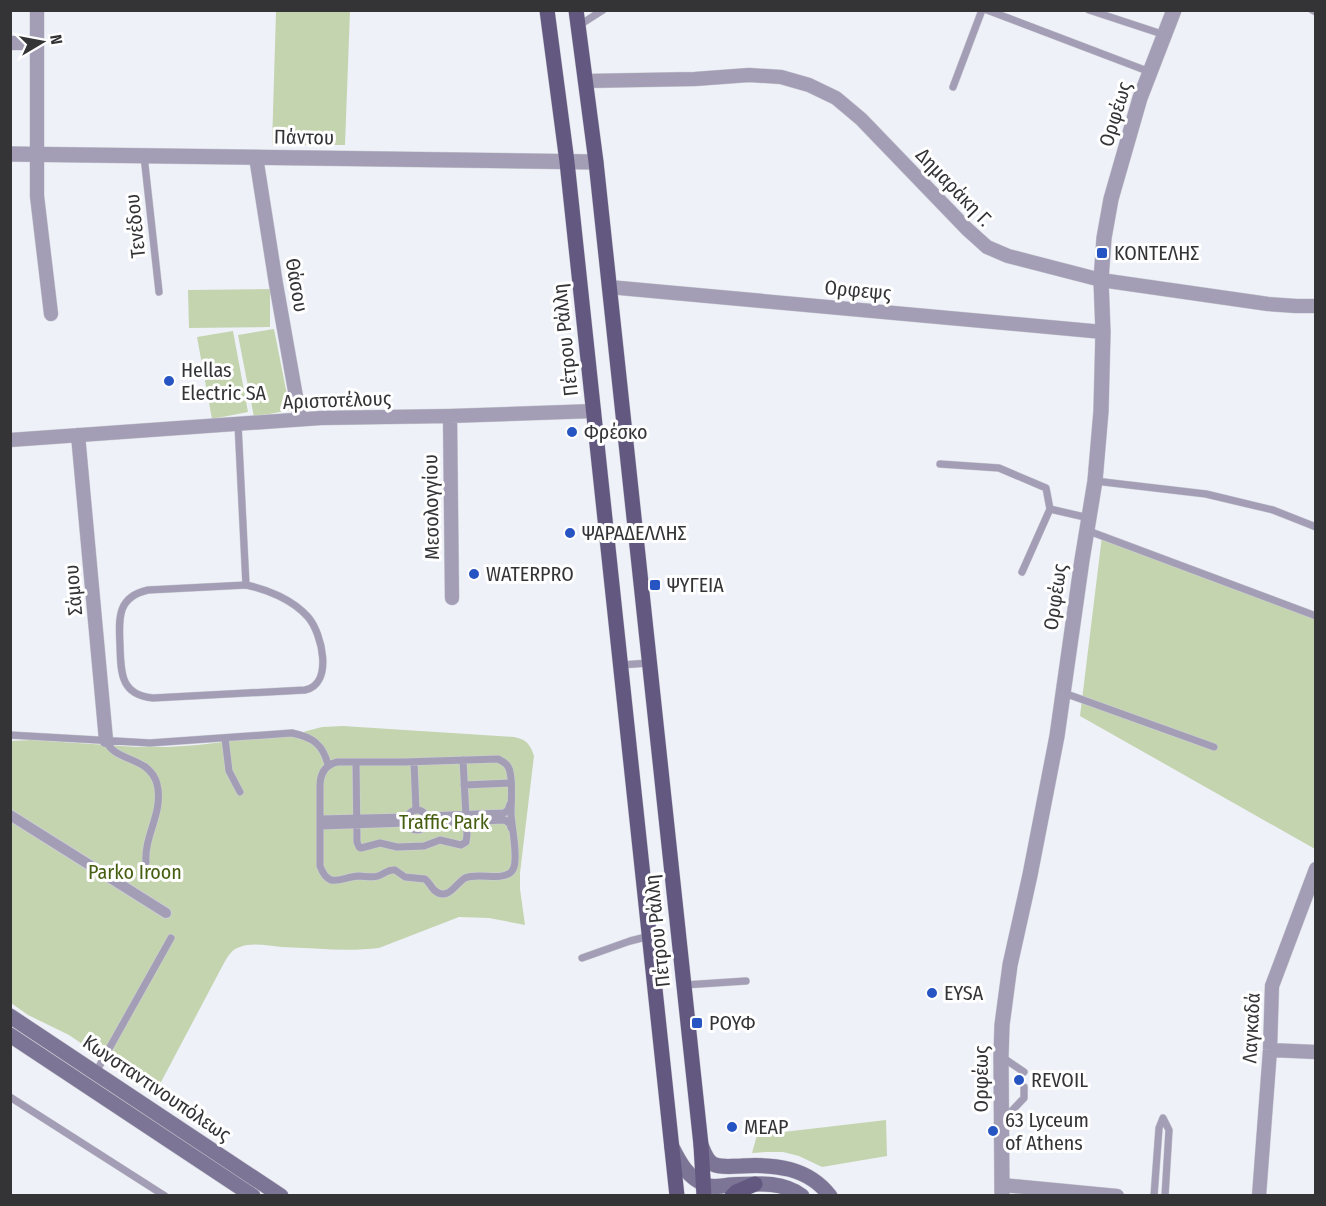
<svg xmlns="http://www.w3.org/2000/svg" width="1326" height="1206" font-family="'Fira Sans Condensed',sans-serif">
<rect width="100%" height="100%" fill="#eff1f9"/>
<path fill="#c4d4af" d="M276,11H350L345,145H272Z
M270,289V327L189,328L188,290Z
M274,329L290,410L254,417L238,335Z
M233,331L248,412L212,419L197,337Z
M1102,536L1315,619V849L1080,716Z
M343,726L514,737C526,739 530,744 534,756L520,873V889L525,925L489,918L459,917L379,948C347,952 314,948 282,947C269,946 252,942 240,947C232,949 228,956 224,963L160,1084L147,1088L69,1035L28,1015L11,1003L10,741L32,740L137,747H168L198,745L299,733L322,727Z
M886,1120L887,1156L822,1167L799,1156L783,1152H766L752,1153L757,1135Z"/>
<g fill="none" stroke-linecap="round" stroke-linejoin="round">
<defs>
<path id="service" d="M987,10L1150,72
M1089,10L1165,35
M1312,10L1316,12
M578,26L603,10
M953,87L982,10
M144,156L159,292
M238,424L246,585L148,590C116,597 119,620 120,646C121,672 120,695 153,698L305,690C334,684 322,633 308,617C293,600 267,589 246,585
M940,464L999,468L1046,488L1050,509L1089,518
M1095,481L1206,494L1273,510L1316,527
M1086,530L1316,616
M1022,572L1050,509
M621,665L649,663
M1064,693L1214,747
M10,735L150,743L292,733C312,737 323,744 328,765
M225,738L229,771L240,792
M106,740C114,763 149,755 157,784C164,812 144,835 146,862
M498,759C504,762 509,765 510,772C513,785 511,800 511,814C512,829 516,845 515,860C515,864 514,870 510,873C499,881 478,872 465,878C455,884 448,902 434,890C431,887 429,882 425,879L405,877L395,870C387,869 385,874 378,876C372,878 365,876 359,876C340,877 329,890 320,866V786C320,773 325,765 337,762H404Z
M356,762L357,842L359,847L361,848L380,843L397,847L424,846L440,840L461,845L466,842L467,835L463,760
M414,762L416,810
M464,785L511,783
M407 820a10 10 0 1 1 20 0a10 10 0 1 1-20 0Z
M426,816L504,813L508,810L510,804
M320,819L407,817
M426,823L505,820L510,824L511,828
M320,826L407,823
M582,958L630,941L650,936
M684,985L746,981
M1002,1057L1024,1072
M96,1072L171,938
M10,1097L165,1196
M1004,1119L1024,1098V1087
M1154,1196L1159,1128L1163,1118L1169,1130L1165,1196"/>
<path id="pedestrian" d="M10,815L166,913"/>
<path id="minor" d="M37,10V196L51,314
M10,43H37
M585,81L695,79L749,75L781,77L809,85L836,98L861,119L967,229L987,247L1008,256L1101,280L1268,304L1296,306H1316
M256,157L276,284L300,419
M609,287L1103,332
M450,416L452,598
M78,435L106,740
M10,440L321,418L450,416L594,411
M1270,1050L1316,1052
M1002,1185L1117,1196
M1259,1196L1270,1050L1272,986L1316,869"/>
<path id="tertiary" d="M10,154L596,162
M1002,1196L1001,1056L1002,1025L1010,965L1030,875L1057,736L1082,560L1095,481L1101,411L1103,332L1101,280L1104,238L1111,199L1140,98L1174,10"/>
<path id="secondary" d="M10,1016L281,1196
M10,1035L253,1196
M701,1145C704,1152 706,1160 713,1164C721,1168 732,1166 741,1166C774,1164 808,1167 830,1196
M672,1147C680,1163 688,1178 706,1185C712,1188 722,1186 729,1185C754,1184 781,1180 802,1196"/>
<path id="primary" d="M547,10L567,162L677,1196
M576,10L596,162L701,1145L704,1196
M732,1196L736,1192L755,1184"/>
</defs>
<use href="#service" stroke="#cdcfd6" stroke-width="8"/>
<use href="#pedestrian" stroke="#cdcfd6" stroke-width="12"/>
<use href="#minor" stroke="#cdcfd6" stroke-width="15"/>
<use href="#tertiary" stroke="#cdcfd6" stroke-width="16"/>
<use href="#secondary" stroke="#cdcfd6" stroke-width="16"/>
<use href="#primary" stroke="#cdcfd6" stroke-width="16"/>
<use href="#service" stroke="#a39eb5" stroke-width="7"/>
<use href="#pedestrian" stroke="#a39eb5" stroke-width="10"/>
<use href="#minor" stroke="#a39eb5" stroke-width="14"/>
<use href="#tertiary" stroke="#a39eb5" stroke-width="15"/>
<use href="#secondary" stroke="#7d7596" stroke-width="15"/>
<use href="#primary" stroke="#635980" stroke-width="15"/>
</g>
<g fill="#2655c3" stroke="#fff" stroke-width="2">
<rect x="1096" y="247" width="12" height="12" rx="3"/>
<circle cx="169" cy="381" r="6"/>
<circle cx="572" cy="432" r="6"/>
<circle cx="570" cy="533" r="6"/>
<circle cx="474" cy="574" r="6"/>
<rect x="649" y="579" width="12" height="12" rx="3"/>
<circle cx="932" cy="993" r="6"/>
<rect x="691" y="1017" width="12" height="12" rx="3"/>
<circle cx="1019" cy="1080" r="6"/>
<circle cx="732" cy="1127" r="6"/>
<circle cx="993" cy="1131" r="6"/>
</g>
<g text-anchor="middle" stroke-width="6" stroke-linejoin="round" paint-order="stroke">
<g font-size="20" fill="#343437" stroke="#fff">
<text transform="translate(1115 114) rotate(-73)" y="7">Ορφέως</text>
<text transform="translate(304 137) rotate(1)" y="7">Πάντου</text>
<text transform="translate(954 187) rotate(46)" y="7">Δημαράκη Γ.</text>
<text transform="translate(135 226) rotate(-96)" y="7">Τενέδου</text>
<text transform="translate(297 285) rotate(80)" y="7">Θάσου</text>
<text transform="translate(858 290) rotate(5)" y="7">Ορφεψς</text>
<text transform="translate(565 340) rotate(-96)" y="7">Πέτρου Ράλλη</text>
<text transform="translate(337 400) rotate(-2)" y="7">Αριστοτέλους</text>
<text transform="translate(431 507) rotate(-91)" y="7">Μεσολογγίου</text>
<text transform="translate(73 590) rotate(-95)" y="7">Σάμου</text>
<text transform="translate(1055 597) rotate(-82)" y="7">Ορφέως</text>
<text transform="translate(657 931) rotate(-96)" y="7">Πέτρου Ράλλη</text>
<text transform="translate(1251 1028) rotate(-87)" y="7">Λαγκαδά</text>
<text transform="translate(981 1079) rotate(-90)" y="7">Ορφέως</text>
<text transform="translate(157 1088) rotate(34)" y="7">Κωνσταντινουπόλεως</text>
</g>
<g font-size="20" fill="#343437" stroke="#fff" text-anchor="start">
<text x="1114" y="260">ΚΟΝΤΕΛΗΣ</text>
<text x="181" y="377">Hellas<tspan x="181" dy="23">Electric SA</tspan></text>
<text x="584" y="439">Φρέσκο</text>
<text x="582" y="540">ΨΑΡΑΔΕΛΛΗΣ</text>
<text x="486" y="581">WATERPRO</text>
<text x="667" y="592">ΨΥΓΕΙΑ</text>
<text x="944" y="1000">EYSA</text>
<text x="709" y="1030">ΡΟΥΦ</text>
<text x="1031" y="1087">REVOIL</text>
<text x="1005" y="1127">63 Lyceum<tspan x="1005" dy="23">of Athens</tspan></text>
<text x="744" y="1134">MEAP</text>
</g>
<g font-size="20" fill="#455e10" stroke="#fff">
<text x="444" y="829">Traffic Park</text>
<text x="135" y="879">Parko Iroon</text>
</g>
</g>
<rect width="1326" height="1206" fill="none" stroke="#343437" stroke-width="24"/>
<g transform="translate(42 42) rotate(80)" stroke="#ffffff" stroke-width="4.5" paint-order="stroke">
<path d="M0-4.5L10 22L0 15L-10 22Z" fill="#343437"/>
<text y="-9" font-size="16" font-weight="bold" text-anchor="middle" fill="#343437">N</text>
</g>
</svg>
